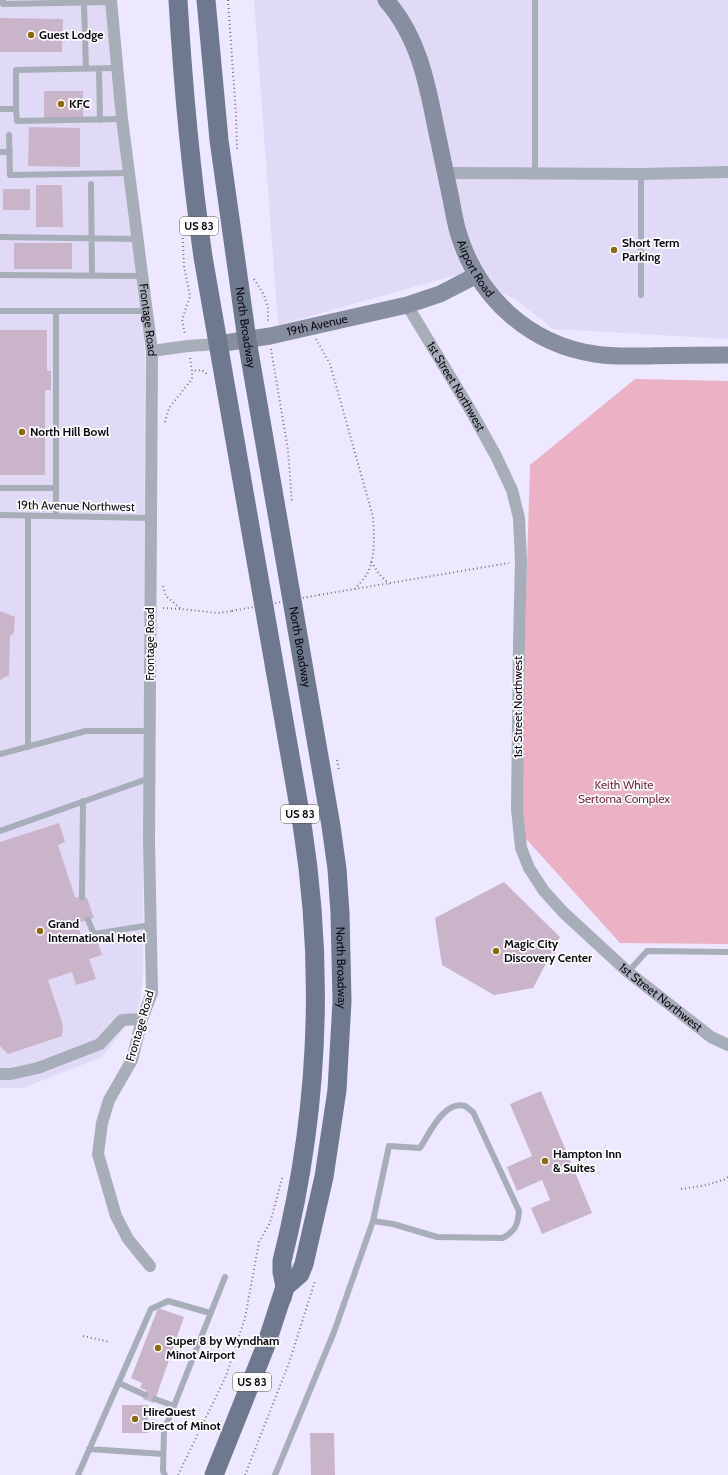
<svg xmlns="http://www.w3.org/2000/svg" width="728" height="1475" font-family="Cabin,sans-serif">
<rect width="100%" height="100%" fill="#ede8ff"/>
<path fill="#e1daf6" d="M0,0H106L124,185L144,328L145,363L143,975L140,1001L137,1012L102,1057L23,1088H0Z
M254,0H728V339L553,329L514,298L453,276L278,325Z"/>
<path fill="#ebb1c5" d="M635,379L728,381V944L620,943L519,831L530,465Z"/>
<path fill="#cab4ca" d="M0,18L63,19L62,52H0Z
M44,91H83V119H44Z
M29,127L80,128V167L28,166Z
M36,185H62L63,227H36Z
M3,189H30V210H3Z
M14,243H72V269H14Z
M0,330H47V371H51V390H45V475H0Z
M0,611L15,617L14,633L10,636L9,675L0,680Z
M59,823L65,842L58,845L75,897L87,898L94,918L77,923L84,944L97,940L102,955L89,959L96,979L76,985L72,972L48,980L63,1025L62,1036L8,1054L0,1046V842Z
M504,882L560,937L533,988L494,995L442,965L435,918Z
M541,1091L592,1213L542,1234L531,1208L550,1200L542,1180L517,1191L507,1167L532,1156L510,1104Z
M158,1308L184,1317L154,1403L143,1399L146,1390L140,1388L142,1383L131,1378Z
M122,1405H148V1433H122Z
M310,1433H334L335,1475H311Z"/>
<g fill="none" stroke-linecap="round" stroke-linejoin="round">
<path stroke="#797585" stroke-width="2" stroke-dasharray="1 3" stroke-linecap="butt" d="M228,0L236,115L237,149
M182,222L184,266L190,296L182,320L185,334
M254,279L264,295L268,308V321
M316,339L330,364L373,517C374,535 376,557 367,574C364,579 359,584 355,589
M271,349L288,450L292,503
M190,358L192,371L202,370L208,375
M165,422L169,408L192,379V371
M371,562L380,575L389,584
M163,586L166,596L181,609L218,613L232,611
M319,595L509,563
M163,608L180,609
M337,760L339,771
M681,1189L707,1185L726,1179L728,1177
M83,1336L110,1342
M178,1475L226,1376L245,1318L259,1242L270,1223L283,1175
M245,1475L289,1363L315,1281"/>
<path stroke="#a7adb9" stroke-width="6" d="M3,0V4L111,2
M84,4L86,69
M99,69L100,120
M0,109H16V70L117,68
M16,109L17,121L122,119
M9,135L10,175L129,173
M0,152H10
M535,174V0
M641,174V295
M91,184L92,276
M0,237L138,239
M0,275L143,276
M0,311H147
M0,488H56
M0,515L151,518
M56,516V311
M28,747V516
M0,754L86,731H150
M0,831L150,778
M82,897L83,801
M88,920L94,934L151,925
M628,972L647,951L728,952
M119,1383L145,1395
M155,1399L174,1406
M89,1449L163,1454
M78,1475L151,1309L168,1301L210,1313
M165,1475L163,1471L164,1431L225,1277
M275,1475L334,1332L373,1221L389,1146L420,1148C429,1134 444,1100 465,1106C467,1107 470,1110 473,1112L519,1211C518,1225 515,1231 503,1238L437,1237L393,1224L373,1221"/>
<g stroke="#a7adb9" stroke-width="12">
<path id="s1" d="M111,0L122,119L152,351L149,842L152,993L142,1019L132,1060L109,1100L102,1123L98,1154L116,1216L128,1239L150,1266"/>
<path d="M445,173L641,174L728,172"/>
<path id="s2" d="M407,305L471,411L496,456L512,490L519,518L521,561L519,644L517,809L521,848L529,868L544,891L563,912L628,972L711,1037L728,1045"/>
<path d="M152,351L188,346L218,344"/>
<path d="M0,1074H11L38,1068L100,1044L122,1020L142,1019"/>
</g>
<g stroke="#878e9f" stroke-width="17">
<path id="s3" d="M386,0C418,36 427,82 436,128C441,152 446,175 451,199C453,210 455,221 458,232C477,296 528,344 595,354C613,357 631,356 649,356C675,355 702,355 728,355"/>
<path id="s4" d="M218,344L270,336L407,305L440,294L477,275"/>
</g>
<g stroke="#6f798d" stroke-width="19">
<path d="M178,0C183,86 191,172 203,257L302,824C325,970 318,1118 282,1261V1272L285,1287L282,1298"/>
<path id="s5" d="M206,0L219,140L247,340L331,826L337,869L340,913L342,1001L337,1090L324,1177L304,1264L300,1274L285,1287L266,1345L214,1475"/>
</g>
<path stroke="#797585" stroke-width="2" stroke-dasharray="1 3" stroke-linecap="butt" d="M232,611L319,595"/>
</g>
<g fill="#8c6b0d" stroke="#fff" stroke-width="1.5">
<circle cx="31" cy="35" r="4"/>
<circle cx="61" cy="104" r="4"/>
<circle cx="614" cy="250" r="4"/>
<circle cx="22" cy="432" r="4"/>
<circle cx="40" cy="931" r="4"/>
<circle cx="496" cy="951" r="4"/>
<circle cx="545" cy="1161" r="4"/>
<circle cx="158" cy="1348" r="4"/>
<circle cx="135" cy="1419" r="4"/>
</g>
<g text-anchor="middle" stroke-width="3.5" stroke-linejoin="round" paint-order="stroke">
<g fill="#fff" stroke="#56545a" stroke-width="1">
<rect x="180" y="217" width="38" height="18" rx="3"/>
<rect x="281" y="805" width="38" height="18" rx="3"/>
<rect x="233" y="1373" width="38" height="18" rx="3"/>
</g>
<g font-size="11" font-weight="bold" fill="#0d0a13">
<text x="199" y="230">US 83</text>
<text x="300" y="818">US 83</text>
<text x="252" y="1386">US 83</text>
</g>
<g font-size="12" font-weight="bold" fill="#0d0a13" stroke="#fff" text-anchor="start">
<text x="39" y="39">Guest Lodge</text>
<text x="69" y="108">KFC</text>
<text x="622" y="247">Short Term<tspan x="622" dy="14">Parking</tspan></text>
<text x="30" y="436">North Hill Bowl</text>
<text x="48" y="928">Grand<tspan x="48" dy="14">International Hotel</tspan></text>
<text x="504" y="948">Magic City<tspan x="504" dy="14">Discovery Center</tspan></text>
<text x="553" y="1158">Hampton Inn<tspan x="553" dy="14">&amp; Suites</tspan></text>
<text x="166" y="1345">Super 8 by Wyndham<tspan x="166" dy="14">Minot Airport</tspan></text>
<text x="143" y="1416">HireQuest<tspan x="143" dy="14">Direct of Minot</tspan></text>
</g>
<g font-size="12" fill="#0d0a13" stroke="#fff">
<text dy="4" stroke="none"><textPath href="#s3" startOffset="286">Airport Road</textPath></text>
<text dy="4" stroke="none"><textPath href="#s1" startOffset="322">Frontage Road</textPath></text>
<text dy="4" stroke="none"><textPath href="#s4" startOffset="101">19th Avenue</textPath></text>
<text dy="4" stroke="none"><textPath href="#s5" startOffset="330">North Broadway</textPath></text>
<text dy="4" stroke="none"><textPath href="#s2" startOffset="95">1st Street Northwest</textPath></text>
<text transform="translate(76 506) rotate(1)" y="4">19th Avenue Northwest</text>
<text transform="translate(150 644) rotate(-90)" y="4">Frontage Road</text>
<text dy="4" stroke="none"><textPath href="#s5" startOffset="654">North Broadway</textPath></text>
<text transform="translate(518 707) rotate(-90)" y="4">1st Street Northwest</text>
<text dy="4" stroke="none"><textPath href="#s5" startOffset="978">North Broadway</textPath></text>
<text dy="4" stroke="none"><textPath href="#s2" startOffset="779">1st Street Northwest</textPath></text>
<text transform="translate(140 1026) rotate(-74)" y="4">Frontage Road</text>
</g>
<g font-size="12" fill="#7b244c" stroke="#fff">
<text x="624" y="789">Keith White<tspan x="624" dy="14">Sertoma Complex</tspan></text>
</g>
</g>
</svg>
